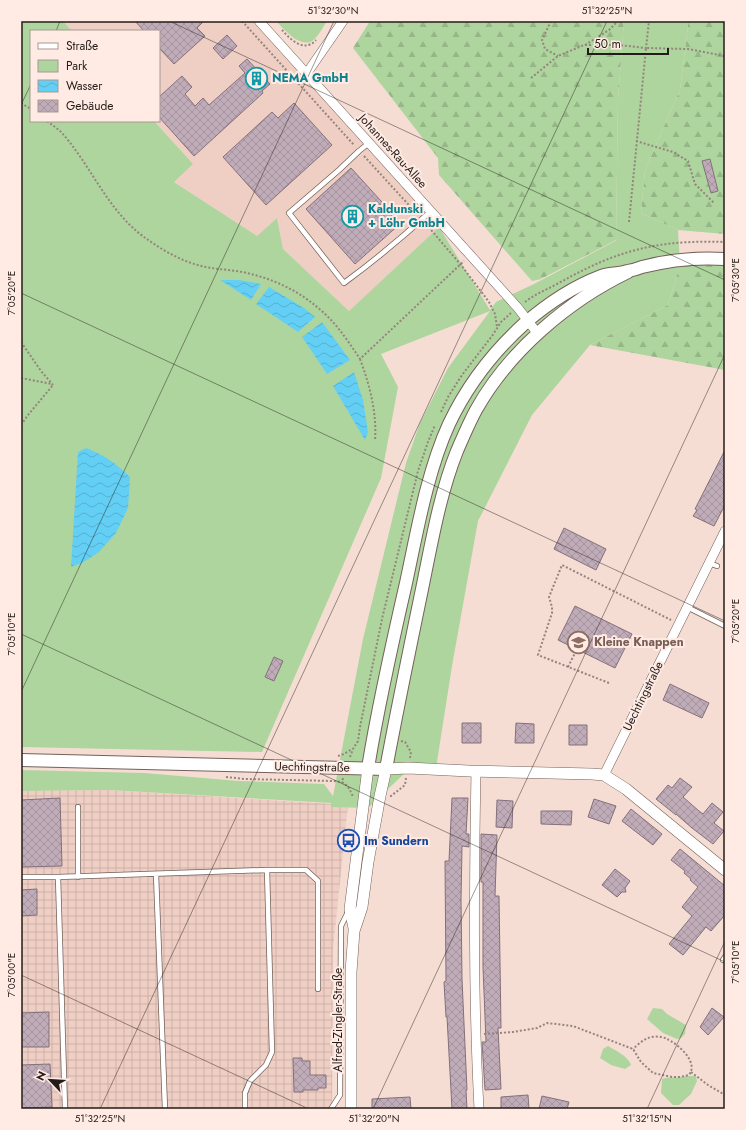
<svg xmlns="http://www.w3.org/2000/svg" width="746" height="1130" font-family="Jost,sans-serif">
<defs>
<pattern id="industrial-grid" width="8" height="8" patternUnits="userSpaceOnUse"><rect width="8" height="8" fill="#efcfc4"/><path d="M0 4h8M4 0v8" fill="none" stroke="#cdb1a8"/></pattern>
<pattern id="forest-firs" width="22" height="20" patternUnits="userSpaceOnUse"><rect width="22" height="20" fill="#aed59e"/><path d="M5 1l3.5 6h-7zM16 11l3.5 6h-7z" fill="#96b688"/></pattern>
<pattern id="water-waves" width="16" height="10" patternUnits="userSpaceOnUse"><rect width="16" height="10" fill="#63cff4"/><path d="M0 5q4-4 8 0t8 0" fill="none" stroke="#56b1d1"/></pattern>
<pattern id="building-cross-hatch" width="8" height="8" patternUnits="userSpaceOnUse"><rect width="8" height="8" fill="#c0acb8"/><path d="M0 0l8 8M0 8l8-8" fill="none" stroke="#a5939e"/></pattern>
</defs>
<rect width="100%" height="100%" fill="#f5ddd4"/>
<path fill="#efcfc4" d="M63,21H254L392,173L439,227L349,311L283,249L277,218L257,236L173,181L193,164L154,121H159V31H72Z"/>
<path fill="url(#industrial-grid)" d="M110,790L348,805L333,949L332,1109H21V791Z"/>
<path fill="#aed59e" d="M21,21H63L72,31H31V121H154L193,164L174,182L257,236L277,218L283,249L349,311L439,227L490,310L496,302L534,284L617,240L623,239L616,240L618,99L624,21H687L688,26L680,90L645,170L641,213L678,230L680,265L668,305L590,345L532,415L478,521L452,666L436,768L407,771L368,808L331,807V803L110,790L21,791V770L144,773L239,781L324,784L333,796L363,639L406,463L420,423L448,368L490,311L381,354L398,387L381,478L262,752L21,747Z
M276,21H327C323,27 318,37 312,41C299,48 284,29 276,21Z
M653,1008L662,1009L667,1014L686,1025L685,1034L681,1038L677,1039L663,1033L647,1019Z
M608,1046C616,1051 628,1056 631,1065L625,1069L611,1065L600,1058L603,1049Z
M686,1076H696L697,1081L691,1094L679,1105H673L661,1093L662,1079C669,1076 677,1079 686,1076Z"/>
<path fill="url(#forest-firs)" d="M370,21H624L618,99L616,240L541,279L532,281L439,175L438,158L353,48Z
M687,21H725V234L678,230L641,213L645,170L680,90L688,26Z
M712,263L725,265V370L590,345L668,305L680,265Z"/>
<path fill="url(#water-waves)" d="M220,280H239L261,284L251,300Z
M269,287L304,308L315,317L298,332L256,304Z
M322,322L350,360L327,374L302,337Z
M354,372L363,400L368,432L365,440L333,386Z
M86,448C106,456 114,462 130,477L128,508L116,533L99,552L82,563L71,567L78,452Z"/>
<path fill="url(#building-cross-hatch)" stroke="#83707b" d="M135,21H204L197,28L205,36L174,64L159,48V31H144Z
M227,35L237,46L223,59L213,48Z
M247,59L270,84L262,91L263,93L194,156L159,117V97L182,76L192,87L185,94L195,106L203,98L209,105L245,73L239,66Z
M294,103L332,145L266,205L223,157L272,112L278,118Z
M710,159L718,191L711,193L702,161Z
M351,168L401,223L355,264L306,209Z
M725,450V505L714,526L693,516L697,510L695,509Z
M564,528L606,549L596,570L554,549Z
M575,606L632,634L615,668L558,640Z
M274,657L283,661L274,681L265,677Z
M670,684L709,703L702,718L663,700Z
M462,723H481V743H462Z
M516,723L534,724V743H515Z
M569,725H587V745H569Z
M680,778L692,787L683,797L699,811L703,814L712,803L723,812L714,823L724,831L713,844L692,828L676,814V815L656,799L668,785L672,788Z
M60,798L62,866L21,867V800Z
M452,798H468L466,834H469V847L462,846L461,900L462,979L467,1090H466L467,1109H452L447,1017H446L444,982L446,981L445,861H449Z
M594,799L616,806L609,824L588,817Z
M497,800L513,801L512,828L496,827Z
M631,809L662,834L653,845L622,821Z
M541,811H572L571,825L541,824Z
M481,834L497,835L495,896H499L501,1028H498L501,1089L485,1090L482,1042H486L483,967V882H481Z
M680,849L725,886V915L711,931L706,927L683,955L669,944L692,916L682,907L698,887L690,880L691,879L684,873L685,871L671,860Z
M615,869L630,881L625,888L626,892H622L617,897L602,885Z
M37,889V915L21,916V890Z
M712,1008L724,1017L708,1035L700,1027Z
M49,1012V1047H21V1013Z
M293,1058H302V1061H310V1075H326V1088H318V1090H303V1092H294Z
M50,1064L52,1107L21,1108V1065Z
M528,1095L529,1109H501V1097Z
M542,1096L569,1102L567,1109H539Z
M410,1097L411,1109H372V1099Z"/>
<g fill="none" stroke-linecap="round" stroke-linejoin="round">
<defs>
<path id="service" d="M369,143L359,151L339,170L289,213L344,283C374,261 403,237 431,211
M709,563L717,566
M687,607L725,626
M78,807V877
M156,874L165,1109
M21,877H58
M723,960L725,957
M65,1109L58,877L267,870
M245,1109V1093L250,1081L266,1065L272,1052L267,870H306L318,881V989
M331,1109L340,1095L341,926L348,912"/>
<path id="minor" d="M259,21L518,308L538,334
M307,73L343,21
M476,771C474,884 473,996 479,1109
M604,775L725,531"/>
<path id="tertiary" d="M354,928L350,909L368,768
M351,1109V972L354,931L362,907L368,862L380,796L386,769L408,768L469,771L592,774L604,775L626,789L725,870"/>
<path id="secondary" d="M21,760L386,769C397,710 409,652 421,594C431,546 439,496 457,451C463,437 469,423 476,410C509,351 568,301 628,272
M368,768C378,706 392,644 406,583C417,532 427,472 449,424C467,386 492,353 524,324C547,304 572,287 601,276C609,273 619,274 628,271C633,270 637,269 642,267C669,260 697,257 725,259"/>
</defs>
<use href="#service" stroke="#756059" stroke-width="6"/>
<use href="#minor" stroke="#756059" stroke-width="10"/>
<use href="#tertiary" stroke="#756059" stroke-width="12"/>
<use href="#secondary" stroke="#756059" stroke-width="14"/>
<path stroke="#94847d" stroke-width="2" stroke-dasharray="2 2" stroke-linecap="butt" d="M242,21L354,145
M551,21L542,40L545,49L558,56
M722,21L725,23
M282,30C291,40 304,53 316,40
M585,45L609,30L618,21
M531,78L558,56L584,45H619L646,48L649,21
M21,103L31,109
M47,121C52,125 57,128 61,132C91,165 107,210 144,237C162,250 184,263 206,267C221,270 237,270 251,274C279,281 304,294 325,314C339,327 350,344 360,359L464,261
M636,141L673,152L688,161L695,184L714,203
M364,156L418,215
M629,222L646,48L688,49L725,56
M426,224L461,265L489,302L495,314L497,327
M525,302C535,294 546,290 557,284C582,270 608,257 636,250C665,242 696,241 725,242
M21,342L41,371L53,385
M360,359C370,386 377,413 375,441
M21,378L52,384
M441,412L448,397L462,375L492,336L501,322L511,313
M21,425L28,415L53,385
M568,667L577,649
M609,683L538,655L552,613V607L549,597L562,565L671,620
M401,741L405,742L411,752L410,758
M338,756L344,754L352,749
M350,757L353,749L358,741L360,727L382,619L418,471L428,442L435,425
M226,777L245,779L333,781L341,782
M343,778L342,782C347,785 350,789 352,795H354
M390,796H391L405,785L406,778
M484,1034L513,1032L537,1028L547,1023L573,1026L633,1049L641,1062L653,1073L672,1077H680L689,1075C699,1062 678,1044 667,1039C662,1036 653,1036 648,1038C643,1040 637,1045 633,1049
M691,1072L708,1085L725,1095"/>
<use href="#service" stroke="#fff" stroke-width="4.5"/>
<use href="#minor" stroke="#fff" stroke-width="9"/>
<use href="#tertiary" stroke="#fff" stroke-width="11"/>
<use href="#secondary" stroke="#fff" stroke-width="12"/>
</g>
<path fill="none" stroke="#241c19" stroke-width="1" stroke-opacity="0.45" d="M169,21L725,280M56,31L60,21M21,105L31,84M21,293L725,621M21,634L725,962M21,692L334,21M21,975L309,1109M100,1109L607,21M373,1109L725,354M647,1109L725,941"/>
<defs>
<symbol id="building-ring" viewBox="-11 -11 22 22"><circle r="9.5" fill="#ffebe4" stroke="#0f9aa8" stroke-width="1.5"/><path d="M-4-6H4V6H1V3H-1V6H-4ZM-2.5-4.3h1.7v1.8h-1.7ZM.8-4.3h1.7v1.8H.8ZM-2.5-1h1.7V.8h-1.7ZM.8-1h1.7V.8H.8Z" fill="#0f9aa8"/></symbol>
<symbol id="school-ring" viewBox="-11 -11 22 22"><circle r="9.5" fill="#ffebe4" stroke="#8d6e63" stroke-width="1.5"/><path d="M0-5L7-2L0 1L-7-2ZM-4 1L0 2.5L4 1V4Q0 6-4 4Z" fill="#8d6e63"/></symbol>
<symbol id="bus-ring" viewBox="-11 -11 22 22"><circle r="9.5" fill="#ffebe4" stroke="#1a4fb4" stroke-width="1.5"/><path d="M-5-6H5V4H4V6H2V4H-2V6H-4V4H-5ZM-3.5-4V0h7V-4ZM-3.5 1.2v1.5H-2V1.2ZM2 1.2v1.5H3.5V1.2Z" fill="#1a4fb4"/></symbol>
</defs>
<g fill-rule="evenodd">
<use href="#building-ring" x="244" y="66" width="25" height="25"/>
<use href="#building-ring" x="340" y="204" width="25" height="25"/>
<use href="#school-ring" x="566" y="630" width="25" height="25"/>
<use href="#bus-ring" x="336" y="828" width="25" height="25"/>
</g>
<g text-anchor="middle" stroke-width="4" stroke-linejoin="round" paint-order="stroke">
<g font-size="12" font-weight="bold" fill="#0d838f" stroke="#ffebe4" text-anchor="start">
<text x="272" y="82">NEMA GmbH</text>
<text x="368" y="213">Kaldunski<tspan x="368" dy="14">+ Löhr GmbH</tspan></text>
</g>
<g font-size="12" fill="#241c19" stroke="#ffebe4">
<text transform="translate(393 151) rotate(48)" y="4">Johannes-Rau-Allee</text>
<text transform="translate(643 696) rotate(-64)" y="4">Uechtingstraße</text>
<text transform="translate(312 767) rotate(1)" y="4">Uechtingstraße</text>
<text transform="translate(338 1020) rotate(-90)" y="4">Alfred-Zingler-Straße</text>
</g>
<g font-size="12" font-weight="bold" fill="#785e54" stroke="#ffebe4" text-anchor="start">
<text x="594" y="646">Kleine Knappen</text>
</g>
<g font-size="12" font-weight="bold" fill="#164399" stroke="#ffebe4" text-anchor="start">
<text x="364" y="845">Im Sundern</text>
</g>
</g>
<rect width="746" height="1130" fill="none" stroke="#ffebe4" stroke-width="44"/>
<rect x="30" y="30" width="130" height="92" fill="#ffebe4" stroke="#a79893"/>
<rect x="38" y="43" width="20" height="6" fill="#ffffff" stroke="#a79893"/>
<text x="66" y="50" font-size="12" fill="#241c19">Straße</text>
<rect x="38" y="60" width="20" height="12" fill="#aed59e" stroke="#a79893"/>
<text x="66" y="70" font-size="12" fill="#241c19">Park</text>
<rect x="38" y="80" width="20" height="12" fill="url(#water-waves)" stroke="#a79893"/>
<text x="66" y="90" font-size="12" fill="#241c19">Wasser</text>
<rect x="38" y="100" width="20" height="12" fill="url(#building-cross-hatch)" stroke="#a79893"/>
<text x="66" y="110" font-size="12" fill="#241c19">Gebäude</text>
<g transform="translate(50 1080) rotate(295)" stroke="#ffebe4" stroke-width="3" paint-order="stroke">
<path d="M0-3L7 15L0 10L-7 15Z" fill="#241c19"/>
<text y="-6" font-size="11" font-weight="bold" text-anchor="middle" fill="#241c19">N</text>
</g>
<path d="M588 48v6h80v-6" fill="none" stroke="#241c19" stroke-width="2"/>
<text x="594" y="48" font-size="12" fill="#241c19" stroke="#ffebe4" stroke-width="3" paint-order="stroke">50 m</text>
<rect x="22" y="22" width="702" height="1086" fill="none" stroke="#241c19" stroke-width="1.5"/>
<g font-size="10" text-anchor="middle" fill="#241c19">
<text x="333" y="14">51°32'30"N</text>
<text x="607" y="14">51°32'25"N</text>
<text transform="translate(735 280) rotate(-90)" y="4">7°05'30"E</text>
<text transform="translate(11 293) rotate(-90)" y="4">7°05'20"E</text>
<text transform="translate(735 621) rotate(-90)" y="4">7°05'20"E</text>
<text transform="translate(11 634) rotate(-90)" y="4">7°05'10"E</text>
<text transform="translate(735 962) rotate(-90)" y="4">7°05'10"E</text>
<text transform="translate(11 975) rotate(-90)" y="4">7°05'00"E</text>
<text x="100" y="1122">51°32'25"N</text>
<text x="374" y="1122">51°32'20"N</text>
<text x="647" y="1122">51°32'15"N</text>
</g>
</svg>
